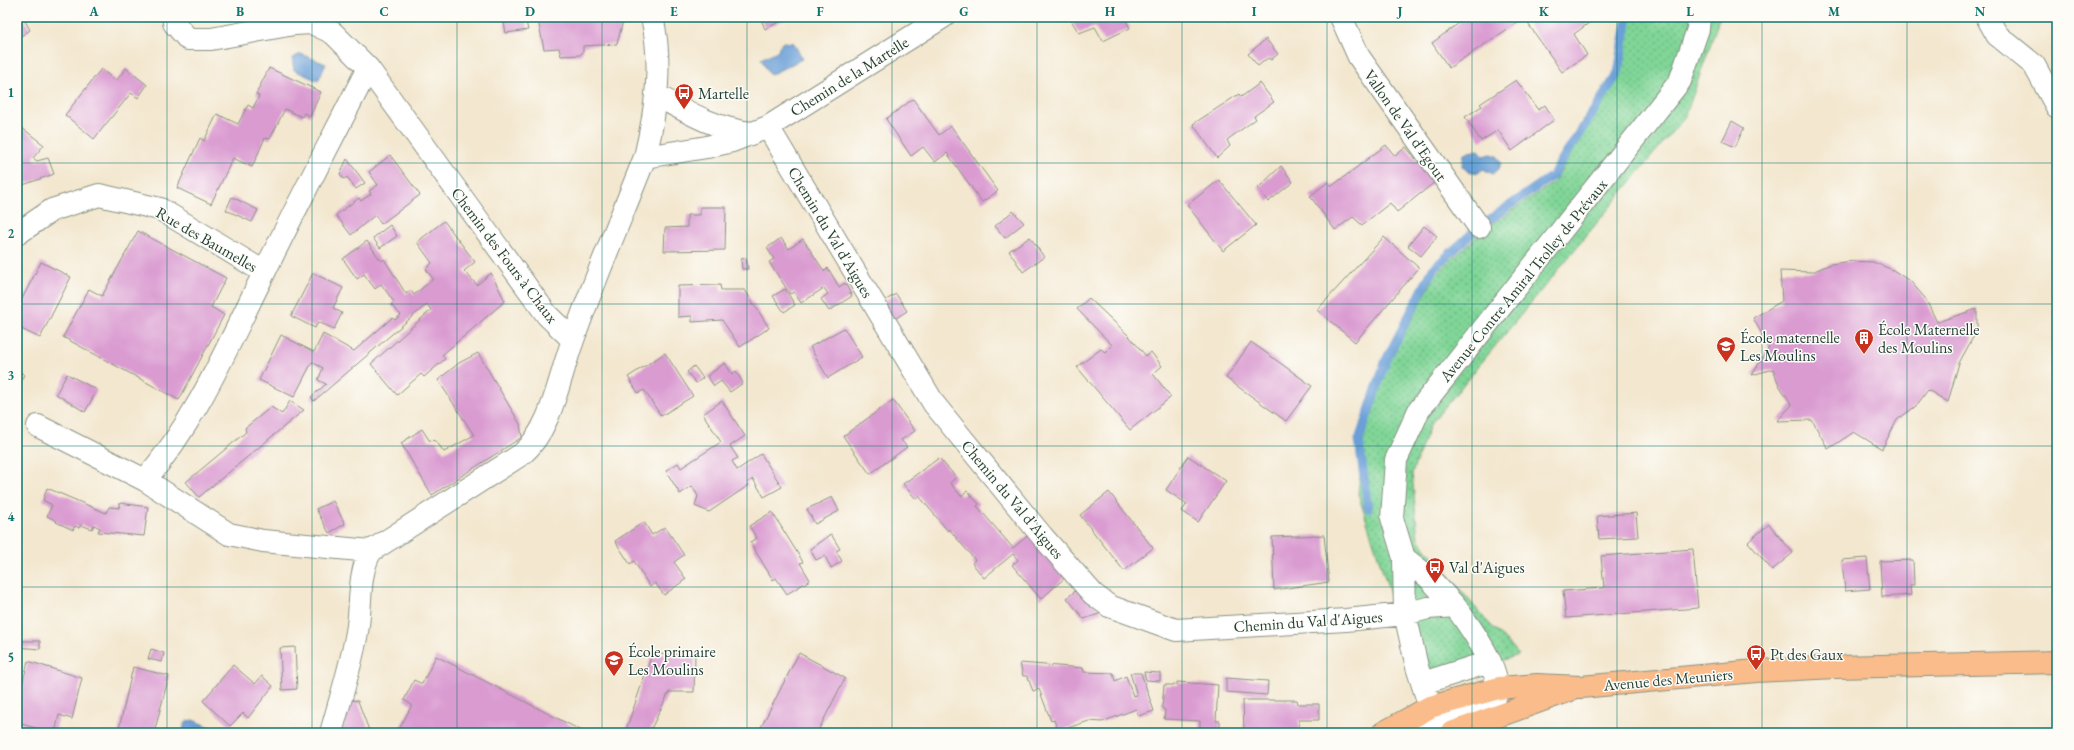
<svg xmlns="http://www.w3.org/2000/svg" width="2074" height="750" font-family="'EB Garamond',serif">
<defs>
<pattern id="grass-dots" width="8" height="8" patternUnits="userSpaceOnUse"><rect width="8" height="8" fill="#80d597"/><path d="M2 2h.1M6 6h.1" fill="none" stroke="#68ae7c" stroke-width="1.8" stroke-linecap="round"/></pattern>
</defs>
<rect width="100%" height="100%" fill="#fdfcf7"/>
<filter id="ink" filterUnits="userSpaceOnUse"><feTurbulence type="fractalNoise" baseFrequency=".025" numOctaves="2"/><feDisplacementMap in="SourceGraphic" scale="8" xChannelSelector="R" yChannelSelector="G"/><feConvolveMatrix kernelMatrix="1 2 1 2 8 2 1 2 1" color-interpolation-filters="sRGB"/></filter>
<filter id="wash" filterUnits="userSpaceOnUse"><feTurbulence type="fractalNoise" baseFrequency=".012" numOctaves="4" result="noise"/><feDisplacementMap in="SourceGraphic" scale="16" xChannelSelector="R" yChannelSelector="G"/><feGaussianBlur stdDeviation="0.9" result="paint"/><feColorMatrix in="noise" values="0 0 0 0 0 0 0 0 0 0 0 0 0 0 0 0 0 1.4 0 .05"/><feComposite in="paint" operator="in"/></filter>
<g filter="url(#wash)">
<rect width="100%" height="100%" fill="#f3e7cf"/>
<path fill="url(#grass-dots)" stroke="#508966" d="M1629,17H1720L1686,115L1430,425L1412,473L1418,539L1485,619L1519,655L1420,687L1358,494L1364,437L1389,362L1436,274L1484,230L1554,182L1621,72Z"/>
<path fill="#6b9fd7" stroke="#456e86" d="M783,42L794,43L802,59L770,75L761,59L779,50V46Z
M301,54L326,64L318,81L294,70L292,58Z
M1478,150L1483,156L1490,154L1497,156L1501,163L1499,169L1493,174L1483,169L1478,173L1467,171L1462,166L1464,153Z
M193,720L216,730L219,733H183L184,725L187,721Z"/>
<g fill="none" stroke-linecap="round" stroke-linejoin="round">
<path stroke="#6b9fd7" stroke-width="9" d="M1368,508L1359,440L1386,360L1433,269L1479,227L1552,176L1618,73L1628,17"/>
</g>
<g id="blocks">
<path fill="#da9bd1" d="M503,17H624L617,44L583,46V52L580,55L561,56L559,48L544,49L538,20L526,22L528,30L506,33Z
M760,17H789L765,29Z
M1069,17H1124L1130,28L1103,41L1095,27L1079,33Z
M1226,17H1239L1228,21Z
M1467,17H1597L1574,34L1587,55L1562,72L1524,18L1449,68L1432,43Z
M24,19L30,30L21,36L17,29V24Z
M1266,39L1278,54L1271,60L1268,58L1258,66L1248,54Z
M126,68L147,85L138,98L131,93L94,139L65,115L101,69L116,81Z
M269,68L321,92L310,116L304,113L302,117L285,109L270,139L265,138L252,167L233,158L211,204L177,188L200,138L204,141L217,114L238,124L248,105L253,108L259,96L256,94Z
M1516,80L1538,110L1545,105L1554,120L1512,151L1498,130L1481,141L1465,117L1482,106L1480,104Z
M1260,83L1274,102L1254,116L1256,119L1227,140L1230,146L1217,158L1193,124L1239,94L1241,97Z
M913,99L939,135L951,126L998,191L982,202L947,153L935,162L923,147L911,156L886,119Z
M1732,121L1744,128L1735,147L1722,141Z
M17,124L44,145L33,158L37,161L48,158L54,174L23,185L17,180Z
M1386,145L1395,156L1406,147L1435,182L1397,212L1390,203L1362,225L1353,217L1335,230L1310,196L1328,182L1332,186Z
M390,155L420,195L381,224L375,215L351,235L336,215L359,198L361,201L371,194L369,191L378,185L369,172Z
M347,159L365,183L356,189L347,177L344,179L340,174Z
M1281,166L1293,182L1268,202L1258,188Z
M1219,180L1256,225L1223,251L1187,205Z
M232,197L258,210L252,222L226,210Z
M700,207H726L725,250L664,251L665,228L687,227V215H700Z
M1013,211L1024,223L1005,238L995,226Z
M444,221L475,262L464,271L477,285L491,273L505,301L442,355L445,359L424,377L421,374L397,395L371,364L431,310L427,304L314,401L311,397L326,384L318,380L323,368L312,362L294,397L259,380L281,335L314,352L323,334L354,351L392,318L395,320L401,315L391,305L394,302L381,284L375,289L364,274L357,279L343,259L367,241L381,261L384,259L406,294L411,290L414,295L433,279L426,269L432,263L417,242Z
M390,225L397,236L380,248L373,238Z
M1424,226L1437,236L1421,256L1408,246Z
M138,231L226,278L211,307L224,315L179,400L63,337L89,289L102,296Z
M1030,237L1044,257L1023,272L1009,251Z
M1384,237L1419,268L1355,342L1317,310Z
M781,238L789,249L803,239L824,271L828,268L839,287L845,283L852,296L829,311L821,299L828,294L824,288L801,303L794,292L790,294L769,262L774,259L767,248Z
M746,258L748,269H742L741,259Z
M1852,261L1873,262L1893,270L1911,282L1925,298L1937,322L1977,309V330L1959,363L1948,402L1928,390L1916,406L1897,420L1882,449L1854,432L1828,449L1812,420L1777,421L1792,405L1779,385L1773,369L1752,375L1769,347L1753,318L1782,301L1780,271L1812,272L1831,264Z
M41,262L71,277L40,338L17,327V297L22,299Z
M313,273L343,288L333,308L342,313L334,329L318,322L315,328L291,316Z
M720,285L721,290H745L769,328L740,347L722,320L692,322V316L678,317V286Z
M785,289L795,305L784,312L773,296Z
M896,294L907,311L890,322L881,303Z
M1089,298L1129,336L1146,356L1151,352L1162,366L1153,374L1171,397L1130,430L1077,367L1101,349L1105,352L1112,345L1077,309Z
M844,328L862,357L828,378L810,347Z
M1251,342L1312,386L1286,421L1226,378Z
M478,353L520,424L522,437L432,495L401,443L422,429L429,440L436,441L444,452L474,435L438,380L459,363Z
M665,353L693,396L661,416L644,390L638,393L628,377Z
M725,363L732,374L736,371L743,383L730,392L721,381L714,386L707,376Z
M694,366L703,378L696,383L687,372Z
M17,371L24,374L17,391Z
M67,374L97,390L85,412L56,394Z
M893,400L915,431L901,440L907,447L870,474L843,436Z
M290,401L304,410L199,497L186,482L246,432L245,428L271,407L282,414Z
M722,401L745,436L730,446L738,458L732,461L737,470L761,454L782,487L764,497L753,479L747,483L749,485L709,512L695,506L698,496L692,486L680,494L666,471L678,463L681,468L721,442L703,414Z
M1188,456L1226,481L1198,522L1182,511L1187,504L1166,490Z
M939,458L956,477L950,483L961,496L967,491L979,504L977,506L1013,548L1033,531L1069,574L1041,599L1012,565L1018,560L1013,554L984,578L972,563L975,560L949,529L948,531L919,496L916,499L903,484Z
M47,488L106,513L109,507L119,508L120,503L148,507L144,536L98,532L100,528L94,525L92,529L81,525L79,528L75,526L73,530L56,522L57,521L47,516L52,505L43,500Z
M1109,492L1153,548L1124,571L1080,515Z
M832,497L839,511L815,524L807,509Z
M333,501L345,524L329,533L316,509Z
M772,512L803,562L800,563L810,580L787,594L776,578L773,580L750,542L757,538L749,526Z
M1636,513L1638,537L1599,539L1597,516Z
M644,522L652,535L665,527L684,555L674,562L686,579L664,595L655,583L650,587L634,561L630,564L615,541Z
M1769,524L1793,553L1772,570L1748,542Z
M831,534L840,549L836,551L842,561L831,568L825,556L816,560L810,549Z
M1324,535L1329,582L1274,590L1272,537Z
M1693,549L1698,608L1566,618L1563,591L1604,588L1601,556Z
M1867,558L1870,589L1845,591L1842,560Z
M1913,560L1914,585H1910L1911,595L1882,597L1880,561Z
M1080,587L1102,613L1084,619L1067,598Z
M17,641H40V649L17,647Z
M295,647L297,689L282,690L280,648Z
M151,649L164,653L162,662L148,659Z
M799,653L845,678L817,733H758Z
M652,654L695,655L694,692H669L649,733H625Z
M436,656L586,733H397L412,705L404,700L414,680L422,684Z
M28,661L82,678L72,719L59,715L55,733L17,723V706Z
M1020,663L1083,668L1084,672L1113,673L1115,681L1126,676L1133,696L1137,695L1130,673H1141L1154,711L1138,716L1136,709L1102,722L1089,721L1058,731L1054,720L1051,721L1039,689L1033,691L1027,676H1023Z
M233,665L255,684L262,676L273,686L248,718L243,713L230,726L203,701Z
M133,667L169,676L154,733H118Z
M1144,672L1160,673V681L1146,680Z
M1226,678L1268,681L1267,695L1226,692Z
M1177,682L1218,685L1216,721H1220V733H1200V721L1164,719L1165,710L1162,708L1164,685H1177Z
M351,700L358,701L370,733H341Z
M1243,700H1297L1298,704H1319V720H1299L1300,733H1244Z"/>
</g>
</g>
<g filter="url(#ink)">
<use href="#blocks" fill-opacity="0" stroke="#899282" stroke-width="1"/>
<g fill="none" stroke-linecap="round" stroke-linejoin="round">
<defs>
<path id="minor" d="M174,17V23L188,39H211L294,24L312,23L333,33L368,68L547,315L573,340
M1341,17L1359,57L1479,227
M1987,17L1997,35L2034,65L2057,107
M368,68C333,137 297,205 264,273C228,345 197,420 145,480L229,534L263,541L371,551
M656,95C687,112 717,130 753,133
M768,127L934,404L1042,536L1093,594L1109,606L1176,630L1346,620L1405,614L1404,558L1392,518L1396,460L1419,410L1680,81L1698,29L1699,17
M645,157L707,147L732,141L768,127L943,17
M17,234L52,210L99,195L160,209L264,272
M38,426L145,480
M1404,558L1427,576L1455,606
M1423,683L1489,662
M331,733C340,700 351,666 357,632C362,606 357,575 371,551L522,454C552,429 559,377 573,340C595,278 621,218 645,157C656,111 663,63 652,17
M1424,733C1432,729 1440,724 1449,721C1460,717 1481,712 1489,706C1515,684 1469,626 1455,606L1428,608L1405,614L1417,667L1430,707L1447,721H1480"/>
<path id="major" d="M1383,733L1430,707L1499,688L1537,685L1581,687L1756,671L1836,667L2057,662
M1451,733L1568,691"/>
</defs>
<use href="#minor" stroke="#899282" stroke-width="24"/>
<use href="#major" stroke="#899282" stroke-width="24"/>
<use href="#minor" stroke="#fff" stroke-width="22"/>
<use href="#major" stroke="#f9bc8a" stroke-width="22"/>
</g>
</g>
<path fill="none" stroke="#0f766e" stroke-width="1" stroke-opacity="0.55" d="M167,17V733M312,17V733M457,17V733M602,17V733M747,17V733M892,17V733M1037,17V733M1182,17V733M1327,17V733M1472,17V733M1617,17V733M1762,17V733M1907,17V733M17,163H2057M17,304H2057M17,446H2057M17,587H2057"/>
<defs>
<symbol id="bus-pin" viewBox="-11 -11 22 30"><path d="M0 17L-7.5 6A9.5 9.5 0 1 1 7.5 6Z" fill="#c8321e" stroke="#fdfcf7"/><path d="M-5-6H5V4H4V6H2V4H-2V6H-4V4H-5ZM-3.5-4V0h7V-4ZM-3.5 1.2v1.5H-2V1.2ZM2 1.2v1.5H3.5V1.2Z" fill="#fff"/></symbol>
<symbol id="building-pin" viewBox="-11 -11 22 30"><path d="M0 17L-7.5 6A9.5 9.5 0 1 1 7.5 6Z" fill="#c8321e" stroke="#fdfcf7"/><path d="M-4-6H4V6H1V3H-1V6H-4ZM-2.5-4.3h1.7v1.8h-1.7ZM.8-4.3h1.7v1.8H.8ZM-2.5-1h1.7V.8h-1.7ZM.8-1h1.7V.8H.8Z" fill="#fff"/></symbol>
<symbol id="school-pin" viewBox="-11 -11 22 30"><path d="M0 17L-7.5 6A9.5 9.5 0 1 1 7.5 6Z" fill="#c8321e" stroke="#fdfcf7"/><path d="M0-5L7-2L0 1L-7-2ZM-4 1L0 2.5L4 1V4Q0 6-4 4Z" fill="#fff"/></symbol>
</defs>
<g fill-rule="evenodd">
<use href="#bus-pin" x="673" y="82" width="22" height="30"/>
<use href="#building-pin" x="1853" y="327" width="22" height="30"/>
<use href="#school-pin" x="1715" y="335" width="22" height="30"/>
<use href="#bus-pin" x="1424" y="556" width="22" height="30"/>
<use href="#bus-pin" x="1745" y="643" width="22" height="30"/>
<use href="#school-pin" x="603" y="649" width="22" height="30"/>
</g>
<g text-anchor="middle" stroke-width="3" stroke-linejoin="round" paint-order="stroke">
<g font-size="16" fill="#1f3d34" stroke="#fdfcf7">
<text transform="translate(849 76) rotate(-32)" y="6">Chemin de la Martelle</text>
<text transform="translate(1406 125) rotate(55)" y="6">Vallon de Val d'Egout</text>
<text transform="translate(831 232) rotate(59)" y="6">Chemin du Val d'Aigues</text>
<text transform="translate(207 239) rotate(30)" y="6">Rue des Baumelles</text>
<text transform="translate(505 255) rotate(53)" y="6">Chemin des Fours à Chaux</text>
<text transform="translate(1523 280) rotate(-51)" y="6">Avenue Contre Amiral Trolley de Prévaux</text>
<text transform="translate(1013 499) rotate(50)" y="6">Chemin du Val d'Aigues</text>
<text transform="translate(1308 621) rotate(-4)" y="6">Chemin du Val d'Aigues</text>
<text transform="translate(1668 679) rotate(-5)" y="6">Avenue des Meuniers</text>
</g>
<g font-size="16" fill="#1f3d34" stroke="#fdfcf7" text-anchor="start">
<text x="698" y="99">Martelle</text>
<text x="1878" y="335">École Maternelle<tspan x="1878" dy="18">des Moulins</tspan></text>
<text x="1740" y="343">École maternelle<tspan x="1740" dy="18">Les Moulins</tspan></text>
<text x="1449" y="573">Val d'Aigues</text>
<text x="628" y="657">École primaire<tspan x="628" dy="18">Les Moulins</tspan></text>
<text x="1770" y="660">Pt des Gaux</text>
</g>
</g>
<rect width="2074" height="750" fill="none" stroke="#fdfcf7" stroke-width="44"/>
<rect x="22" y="22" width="2030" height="706" fill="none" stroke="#0f766e" stroke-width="1.5"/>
<g font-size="13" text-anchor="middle" font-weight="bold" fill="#0f766e">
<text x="94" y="16">A</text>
<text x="240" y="16">B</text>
<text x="384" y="16">C</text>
<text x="530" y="16">D</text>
<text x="674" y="16">E</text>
<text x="820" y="16">F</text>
<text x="964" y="16">G</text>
<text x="1110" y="16">H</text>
<text x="1254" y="16">I</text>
<text x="1400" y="16">J</text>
<text x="1544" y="16">K</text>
<text x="1690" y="16">L</text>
<text x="1834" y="16">M</text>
<text x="1980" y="16">N</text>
<text x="11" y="97">1</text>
<text x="11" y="238">2</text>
<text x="11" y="380">3</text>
<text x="11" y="521">4</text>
<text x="11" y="662">5</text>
</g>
</svg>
